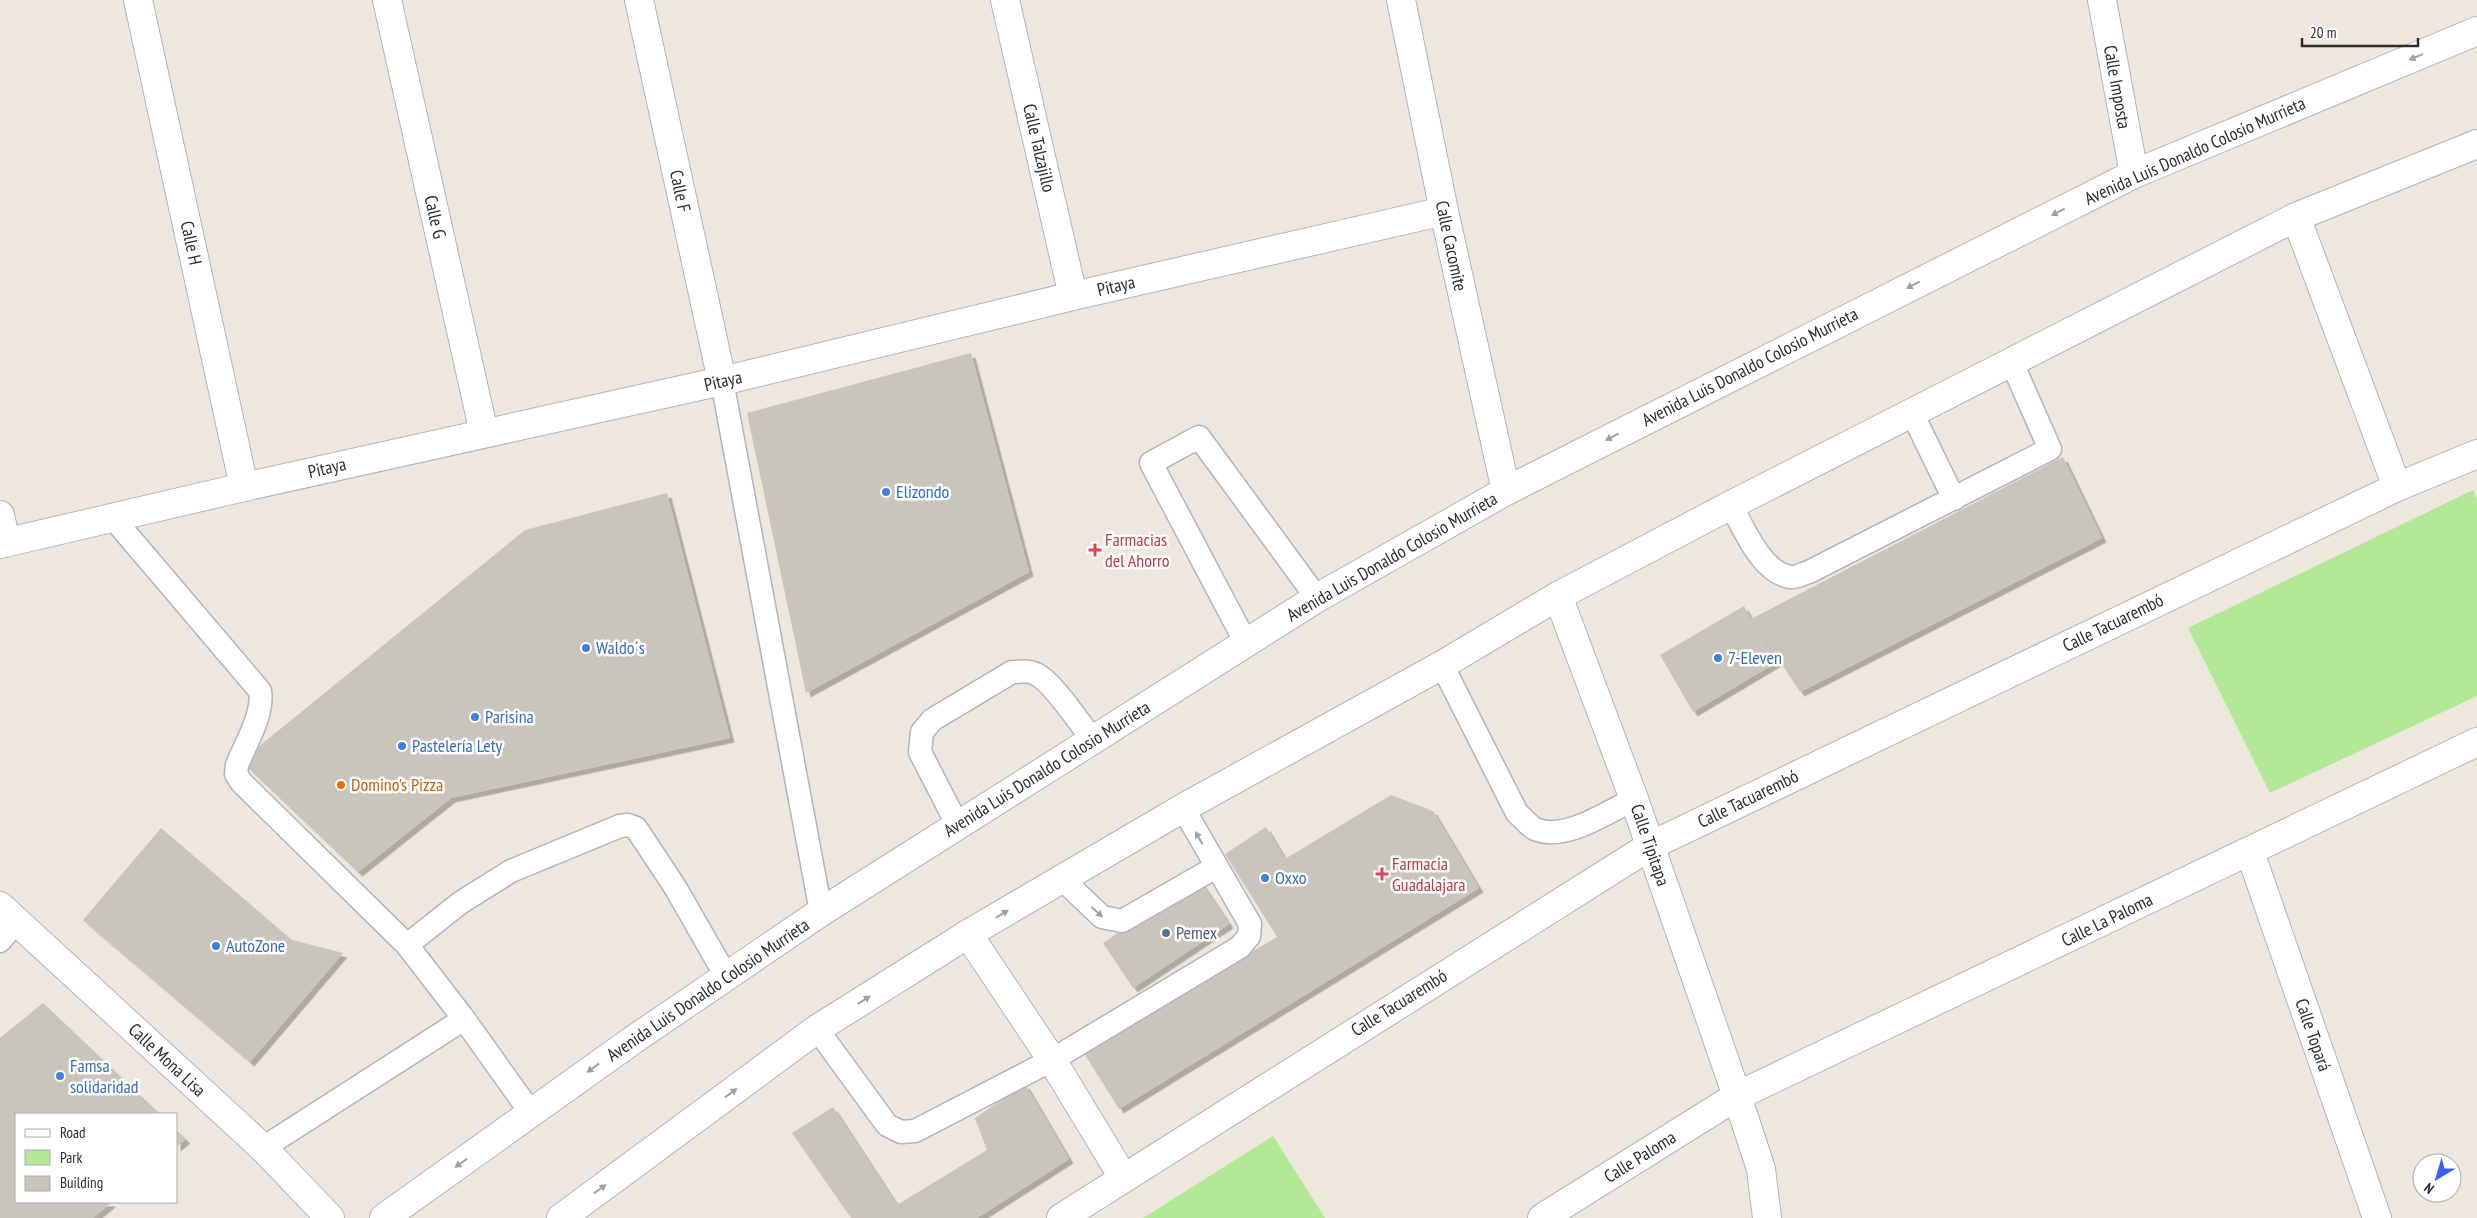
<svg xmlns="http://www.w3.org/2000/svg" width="2477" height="1218" font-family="'PT Sans Narrow',sans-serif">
<defs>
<filter id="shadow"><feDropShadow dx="4.5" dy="4.5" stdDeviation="0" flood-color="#0004"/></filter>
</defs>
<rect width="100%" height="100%" fill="#eee7dd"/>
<path fill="#b2e896" d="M2473,490L2477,499V696L2270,793L2188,628Z
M1273,1136L1325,1218H1143Z"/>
<path fill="#c9c5bc" filter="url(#shadow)" d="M971,353L1029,572L806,693L747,413Z
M2063,457L2102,538L1800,692L1756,625L1777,662L1693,712L1660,655L1744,606L1751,619Z
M667,493L730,738L451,798L358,872L241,761L525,530Z
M1391,795L1433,811L1479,888L1119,1109L1082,1050L1277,937L1225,854L1266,827L1285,859Z
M161,828L292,940L343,953L250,1062L83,920Z
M1199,879L1229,924L1133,988L1103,943Z
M43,1003L160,1114H16V1202H112L93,1218H0V1038Z
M1025,1084L1069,1159L977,1218H851L792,1133L833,1107L897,1205L987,1150L975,1118Z
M176,1130L186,1139L176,1147Z"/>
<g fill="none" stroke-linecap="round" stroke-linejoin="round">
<defs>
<path id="lane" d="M722,381L821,912
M1912,413L1954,499
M1731,505C1743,527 1762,574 1791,577C1796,578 1804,573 1809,572L2050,449L2012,363
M113,518L260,691C264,715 245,744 237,765L236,774L241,782L407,945L464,1019L531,1113
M1246,643L1151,463L1199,437L1317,598
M1442,665L1517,813C1523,818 1529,826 1535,829C1564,842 1608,812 1634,799
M958,826L920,752L922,732L932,720L1012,672C1020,672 1029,670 1036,674C1053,682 1080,724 1093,740
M1062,879L1102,917L1122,921L1216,867
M0,941L17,921
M407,945L460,903L511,871L620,826L628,825L636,828L675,887L726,976
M817,1029L887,1125L901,1132L915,1131L1052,1060L1240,947L1249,936L1250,924L1183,808
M263,1148L464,1019"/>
<path id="street" d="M138,0L244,487
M387,0L484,433
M639,0L722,381
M1005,0L1073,296
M1401,0L1444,211L1506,491
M2102,0L2134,174
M2296,217L2397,487
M0,515L6,542
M0,544L244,487L722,381L1073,296L1444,211
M1558,596L1634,799L1737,1096L1761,1169L1767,1218
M2250,852L2377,1218
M0,906L263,1148L330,1218
M968,934L1052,1060L1123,1177
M1061,1218L1650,846L2397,487L2477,454
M1542,1218L1737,1096L2477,742"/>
<path id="secondary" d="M384,1218L633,1040L821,912L1317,598L1506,491L2134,174L2477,31
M561,1218L817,1029L968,934L1183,808L1442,665L1558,596L1731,505L2296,217L2477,144"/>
</defs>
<use href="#lane" stroke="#b1b4c0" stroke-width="25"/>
<use href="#street" stroke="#b1b4c0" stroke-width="30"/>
<use href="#secondary" stroke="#b1b4c0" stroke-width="30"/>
<use href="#lane" stroke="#fff" stroke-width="22"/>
<use href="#street" stroke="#fff" stroke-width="28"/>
<use href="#secondary" stroke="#fff" stroke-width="28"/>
</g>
<defs><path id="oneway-solid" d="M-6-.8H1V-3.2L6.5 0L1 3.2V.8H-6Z" transform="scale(1.25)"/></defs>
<g fill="#a0a0a0">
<use href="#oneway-solid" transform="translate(2416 57) rotate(157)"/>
<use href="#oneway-solid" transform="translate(2058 212) rotate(153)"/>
<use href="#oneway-solid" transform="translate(1913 285) rotate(153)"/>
<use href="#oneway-solid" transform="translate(1612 437) rotate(153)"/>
<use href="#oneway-solid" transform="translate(1199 838) rotate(-120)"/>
<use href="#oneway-solid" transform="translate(1097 912) rotate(42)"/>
<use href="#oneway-solid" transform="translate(1002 914) rotate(-31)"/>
<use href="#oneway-solid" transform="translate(864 1000) rotate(-32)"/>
<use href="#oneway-solid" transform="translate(593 1068) rotate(144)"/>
<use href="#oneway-solid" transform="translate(731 1093) rotate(-36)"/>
<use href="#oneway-solid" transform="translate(461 1163) rotate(145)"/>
<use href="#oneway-solid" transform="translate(600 1189) rotate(-36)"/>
</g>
<g fill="#3f7fe0" stroke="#fff" stroke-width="2">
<circle cx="886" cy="492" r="5"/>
<circle cx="586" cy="648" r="5"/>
<circle cx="1718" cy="658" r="5"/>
<circle cx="475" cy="717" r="5"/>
<circle cx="402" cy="746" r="5"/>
<circle cx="1265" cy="878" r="5"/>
<circle cx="216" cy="946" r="5"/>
<circle cx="60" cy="1076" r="5"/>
</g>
<g fill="#e0444e" stroke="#fff" stroke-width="2">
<path d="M1092.5 542.5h5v5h5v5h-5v5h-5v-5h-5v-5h5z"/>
<path d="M1379.5 866.5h5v5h5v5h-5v5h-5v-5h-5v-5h5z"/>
</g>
<circle fill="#e8710a" stroke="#fff" stroke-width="2" cx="341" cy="785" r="5"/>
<circle fill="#5c6f8a" stroke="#fff" stroke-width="2" cx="1166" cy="933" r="5"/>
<g text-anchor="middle" stroke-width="5" stroke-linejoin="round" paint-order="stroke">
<g font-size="18" fill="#2c2c2c" stroke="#fff">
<text transform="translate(2117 87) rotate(80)" y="6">Calle Imposta</text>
<text transform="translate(1039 148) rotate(77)" y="6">Calle Talzajillo</text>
<text transform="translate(2195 151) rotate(-24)" y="6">Avenida Luis Donaldo Colosio Murrieta</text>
<text transform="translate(680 191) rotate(78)" y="6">Calle F</text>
<text transform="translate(435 217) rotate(77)" y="6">Calle G</text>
<text transform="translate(191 243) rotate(78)" y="6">Calle H</text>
<text transform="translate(1451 246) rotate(78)" y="6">Calle Cacomite</text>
<text transform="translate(1116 286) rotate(-13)" y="6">Pitaya</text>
<text transform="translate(1750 367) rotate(-27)" y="6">Avenida Luis Donaldo Colosio Murrieta</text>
<text transform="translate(723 381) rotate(-13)" y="6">Pitaya</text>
<text transform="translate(327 468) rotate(-13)" y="6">Pitaya</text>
<text transform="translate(1392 557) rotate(-30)" y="6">Avenida Luis Donaldo Colosio Murrieta</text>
<text transform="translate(2113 623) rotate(-26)" y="6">Calle Tacuarembó</text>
<text transform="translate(1047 769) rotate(-32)" y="6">Avenida Luis Donaldo Colosio Murrieta</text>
<text transform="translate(1748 799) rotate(-26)" y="6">Calle Tacuarembó</text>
<text transform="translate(1650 845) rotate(71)" y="6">Calle Tipitapa</text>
<text transform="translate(2107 920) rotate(-26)" y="6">Calle La Paloma</text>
<text transform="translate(708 990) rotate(-34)" y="6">Avenida Luis Donaldo Colosio Murrieta</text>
<text transform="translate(1399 1003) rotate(-32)" y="6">Calle Tacuarembó</text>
<text transform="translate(2313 1035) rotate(71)" y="6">Calle Topará</text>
<text transform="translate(167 1060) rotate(43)" y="6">Calle Mona Lisa</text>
<text transform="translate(1640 1157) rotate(-32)" y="6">Calle Paloma</text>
</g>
<g font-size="18" fill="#366cbe" stroke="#fff" text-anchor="start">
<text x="896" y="498">Elizondo</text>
<text x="596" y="654">Waldo´s</text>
<text x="1728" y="664">7-Eleven</text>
<text x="485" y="723">Parisina</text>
<text x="412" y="752">Pastelería Lety</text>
<text x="1275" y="884">Oxxo</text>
<text x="226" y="952">AutoZone</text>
<text x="70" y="1072">Famsa<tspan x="70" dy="21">solidaridad</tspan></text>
</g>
<g font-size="18" fill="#be3a42" stroke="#fff" text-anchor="start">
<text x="1105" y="546">Farmacias<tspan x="1105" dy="21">del Ahorro</tspan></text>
<text x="1392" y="870">Farmacia<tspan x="1392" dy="21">Guadalajara</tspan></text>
</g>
<g font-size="18" fill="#c56008" stroke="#fff" text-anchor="start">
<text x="351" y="791">Domino's Pizza</text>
</g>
<g font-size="18" fill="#4e5e75" stroke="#fff" text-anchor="start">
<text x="1176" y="939">Pemex</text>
</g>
</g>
<rect x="15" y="1113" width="162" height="90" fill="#ffffff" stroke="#ababab"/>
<rect x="25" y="1129" width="25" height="8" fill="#ffffff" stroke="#ababab"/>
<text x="60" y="1138" font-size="15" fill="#2c2c2c">Road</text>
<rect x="25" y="1150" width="25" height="15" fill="#b2e896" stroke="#ababab"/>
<text x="60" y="1163" font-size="15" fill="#2c2c2c">Park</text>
<rect x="25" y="1176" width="25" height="15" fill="#c9c5bc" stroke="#ababab"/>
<text x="60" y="1188" font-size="15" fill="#2c2c2c">Building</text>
<g transform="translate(2437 1178) rotate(218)"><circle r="24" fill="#ffffff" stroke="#ababab"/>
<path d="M0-4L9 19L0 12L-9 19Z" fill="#395eff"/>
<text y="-8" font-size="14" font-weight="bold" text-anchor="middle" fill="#2c2c2c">N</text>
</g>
<path d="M2302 38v8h116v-8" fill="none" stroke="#2c2c2c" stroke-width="2.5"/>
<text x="2310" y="38" font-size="15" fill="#2c2c2c" stroke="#ffffff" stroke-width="4" paint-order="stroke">20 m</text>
</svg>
